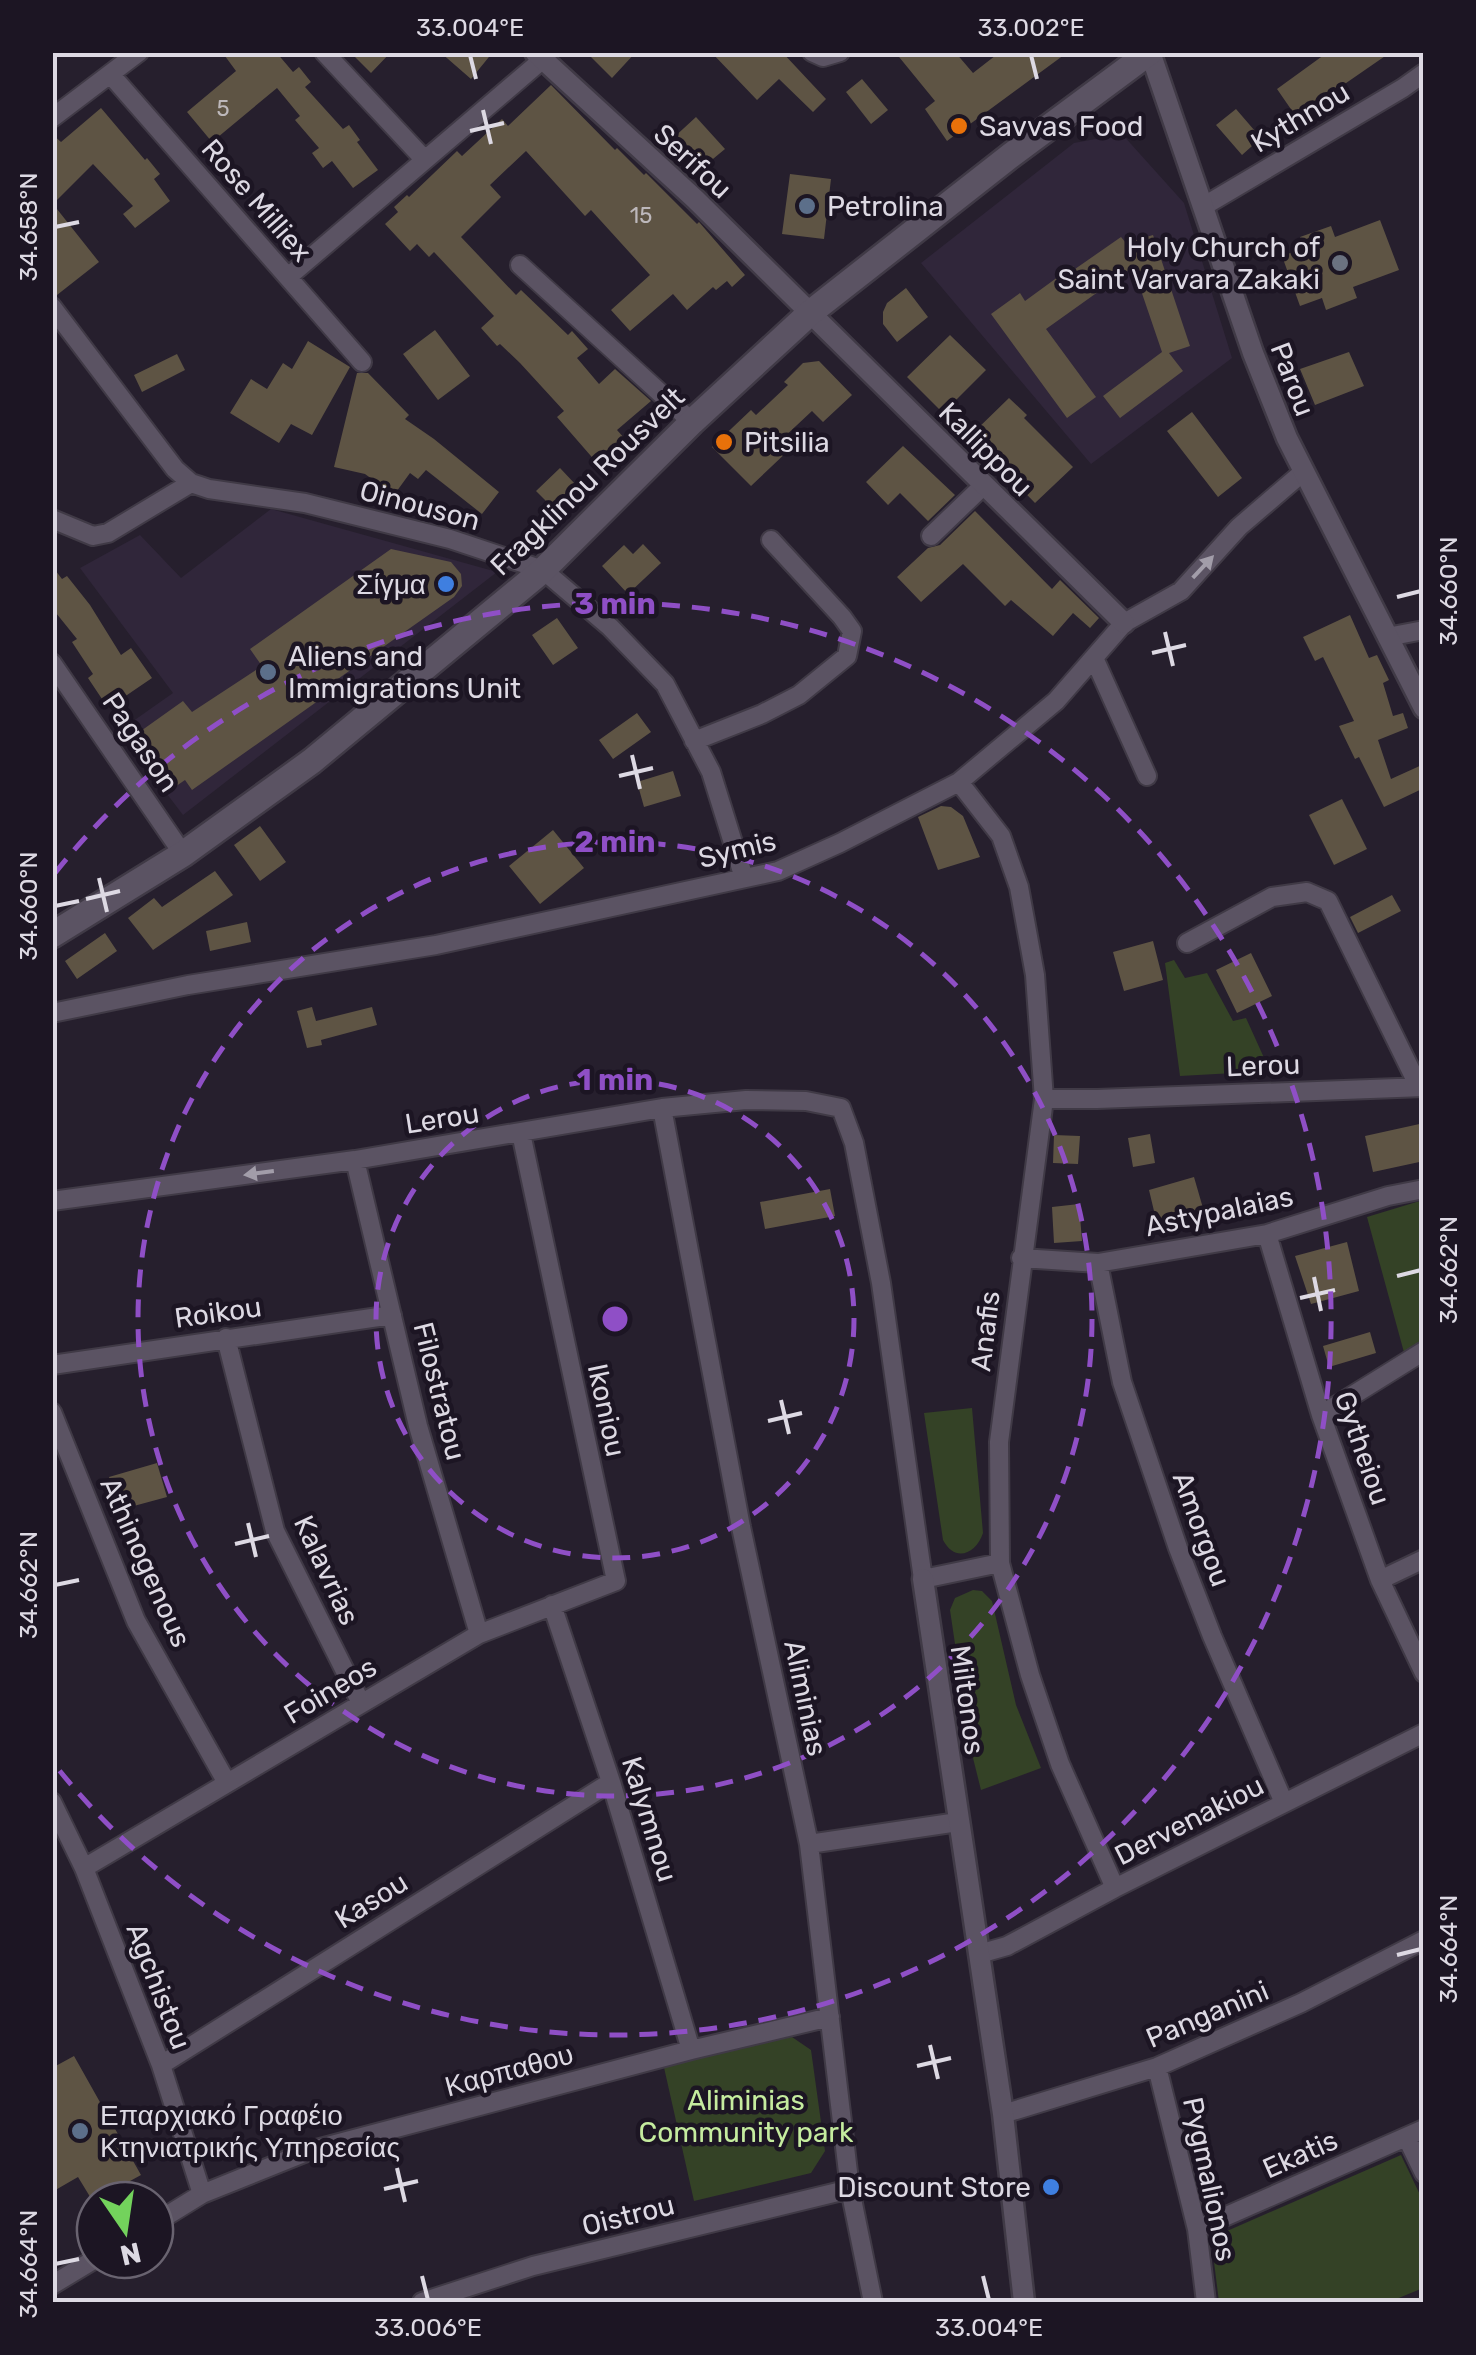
<svg xmlns="http://www.w3.org/2000/svg" width="1476" height="2355" font-family="Rubik,sans-serif">
<rect width="100%" height="100%" fill="#261f2d"/>
<path fill="#30263a" d="M1122,134L1184,203L1232,358L1091,464L921,263L1074,143Z
M271,509L497,572L183,815L119,731L173,693L80,568L140,535L181,578Z"/>
<path fill="#344226" d="M1174,960L1185,978L1207,973L1233,1021L1246,1018L1270,1071L1180,1076L1165,963Z
M1423,1200V1343L1405,1356L1367,1217Z
M972,1408L983,1533C976,1554 955,1563 943,1540L924,1413Z
M973,1590L982,1591L992,1601L1016,1705L1041,1768L981,1790L970,1746L950,1610L955,1598Z
M792,2037L811,2050L825,2151L811,2173L694,2201L663,2063Z
M1401,2155L1423,2201V2288L1389,2302H1219L1211,2238Z"/>
<path fill="#5e5444" d="M222,52H276L293,72L299,67L311,82L305,87L343,129L349,125L360,140L357,142L378,170L353,188L332,161L323,168L312,153L319,148L295,120L300,116L277,88L212,142L187,112L236,71Z
M350,52H391L371,73Z
M440,52H493L471,79Z
M586,52H636L612,78Z
M711,52H782L826,99L813,112L779,79L757,100Z
M895,52H955L973,73L1000,52H1068L947,141L925,109L935,101Z
M1328,52H1391L1336,90L1338,92L1297,118L1277,89Z
M862,79L888,110L871,124L846,92Z
M551,85L615,150L617,148L644,175L646,173L697,224L699,222L745,275L732,287L727,281L716,290L713,287L687,310L673,294L630,331L611,310L650,275L591,210L585,216L526,151L490,185L501,197L461,237L516,295L521,290L568,335L572,331L588,349L577,358L599,384L615,369L651,401L617,430L625,439L597,463L557,417L564,411L520,363L500,344L497,346L481,328L494,316L434,252L429,257L417,244L410,251L385,224L398,212L394,207L407,195L409,197L457,151L462,156L502,119L508,126Z
M101,108L145,160L147,158L160,174L154,179L170,201L135,228L123,214L133,206L93,164L53,204L99,262L57,295H52V134L61,142Z
M1236,109L1261,138L1242,155L1216,125Z
M696,117L725,149L696,173L686,161L688,159L671,140Z
M790,174L831,179L824,239L782,234Z
M1380,220L1399,270L1353,287L1357,298L1326,310L1322,298L1300,306L1282,256L1304,248L1300,237L1331,226L1335,237Z
M1153,235L1190,346L1169,353L1183,371L1120,418L1103,396L1162,352L1133,267L1046,329L1096,397L1067,418L991,314L1020,293L1025,301L1073,266L1075,269L1121,237L1126,243Z
M906,288L928,317L897,342L883,324V312L887,303Z
M435,330L470,376L438,400L403,354Z
M950,335L986,370L943,413L907,377Z
M308,341L350,367L312,435L291,424L279,443L230,413L251,379L267,389L283,363L292,369Z
M1349,352L1364,386L1315,405L1300,369Z
M177,354L185,370L142,392L134,375Z
M819,361L852,395L823,422L812,411L781,440L790,449L751,486L712,447L751,410L756,415L788,385L784,382L803,363Z
M357,373H368L409,415L405,419L434,439L499,492L482,514L426,470L418,479L410,473L394,495L365,474L334,467Z
M1009,398L1027,415L1024,418L1073,467L1035,503L1001,468L1004,466L972,434Z
M1192,412L1242,478L1218,497L1167,431Z
M903,446L955,495L928,521L900,493L888,505L866,482Z
M560,468L576,485L553,508L536,491Z
M975,511L1052,589L1060,580L1099,618L1090,628L1073,613L1053,636L1011,600L1005,606L963,564L921,602L897,577L928,548L940,545Z
M643,544L661,563L628,594L602,566L624,545L633,554Z
M391,549L451,562L461,574L462,586L454,597L335,681L339,686L192,790L185,780L169,791L131,738L183,701L192,712L262,666L250,649Z
M52,566L62,579L67,576L90,605L121,655L131,648L152,678L108,708L88,678L93,674L72,642L77,639L52,608Z
M1350,615L1369,658L1377,655L1389,680L1383,683L1393,716L1403,713L1408,728L1378,740L1391,779L1424,764V788L1384,807L1359,757L1355,759L1339,726L1354,721L1323,657L1315,661L1303,637Z
M557,618L578,648L553,665L532,635Z
M637,713L651,732L613,759L599,740Z
M673,771L681,796L644,807L637,782Z
M1342,799L1367,849L1334,865L1309,815Z
M941,806L951,807L963,816L980,857L938,870L918,817Z
M260,826L286,862L260,881L234,845Z
M553,830L584,868L540,904L509,866Z
M215,871L233,895L153,950L128,918L154,898L162,907Z
M1392,895L1401,911L1358,933L1350,917Z
M247,922L251,942L210,951L206,931Z
M105,933L117,951L77,979L65,961Z
M1153,941L1163,980L1124,991L1113,952Z
M1251,953L1272,996L1237,1013L1216,970Z
M312,1007L316,1021L372,1007L377,1025L321,1040L322,1045L307,1048L297,1011Z
M1424,1123V1161L1373,1172L1365,1136Z
M1150,1134L1155,1163L1133,1167L1128,1138Z
M1054,1135L1080,1136L1078,1164L1053,1163Z
M1194,1177L1207,1222L1159,1232L1149,1190Z
M830,1189L835,1216L765,1229L760,1202Z
M1079,1204L1082,1241L1054,1243L1052,1207Z
M1347,1242L1359,1291L1311,1304L1295,1256Z
M1370,1332L1376,1353L1329,1367L1323,1346Z
M157,1463L167,1497L119,1510L109,1477Z
M74,2056L141,2175L110,2192L115,2200H92L78,2177L52,2192V2068Z"/>
<g fill="none" stroke-linecap="round" stroke-linejoin="round">
<defs>
<path id="minor" d="M324,52L424,159
M812,52L823,57L840,52
M111,75L362,362
M52,118L139,52
M1204,206L1403,88L1424,73
M520,265L692,422
M288,277L542,60
M52,307L175,469L191,483L209,489L305,503L450,539L543,570L610,627L665,684L711,772L744,878
M52,519L93,536L108,533L191,483
M931,536L984,485
M1387,637L1424,630
M1094,658L1147,776
M52,663L183,854
M694,741L762,714L799,695L847,656L852,631L842,617L771,540
M959,782L1001,836L1019,887L1035,975L1044,1099L999,1442L1000,1563L1030,1675L1060,1764L1115,1888
M1187,943L1272,897L1307,892L1328,901L1419,1087
M52,1013L188,985L436,945L778,871L840,843L959,782L1056,701L1124,623L1181,591L1239,527L1302,473
M1044,1099H1097L1424,1087
M662,1108L741,1527L809,1844L850,2189L873,2302
M355,1160L418,1426L479,1634
M52,1201L355,1160L662,1108L746,1100L806,1101L841,1108L854,1143L881,1283L923,1579L1000,1563
M1267,1234L1321,1415L1380,1580L1424,1673
M1021,1258L1098,1263L1267,1234L1388,1196L1424,1189
M1098,1263L1122,1382L1178,1548L1212,1636L1284,1803
M226,1338L275,1531L361,1703
M52,1365L392,1315
M52,1412L136,1621L227,1783
M1321,1415L1424,1351
M1380,1580L1424,1559
M552,1605L611,1782L691,2050
M52,1802L84,1868L161,2065L202,2194
M809,1844L958,1822
M84,1868L479,1634L616,1581L521,1133
M979,1954L1007,1946L1115,1888L1424,1733
M161,2065L611,1782
M1157,2067L1197,2229L1206,2302
M1003,2114L1157,2067L1301,2003L1424,1940
M1407,2138L1424,2173
M155,2223L202,2194L309,2151L691,2050L830,2017
M1197,2229L1424,2129
M52,2285L95,2259
M422,2302L533,2266L850,2189"/>
<path id="tertiary" d="M535,52L695,199L1124,623
M1150,52L1253,353L1287,438L1424,708
M923,1579L1003,2114L1024,2302"/>
<path id="secondary" d="M52,935L183,854L312,761L543,570L692,422L810,313L1010,156L1150,52"/>
</defs>
<use href="#minor" stroke="#403a46" stroke-width="22"/>
<use href="#tertiary" stroke="#403a46" stroke-width="25"/>
<use href="#secondary" stroke="#403a46" stroke-width="30"/>
<use href="#minor" stroke="#5b5363" stroke-width="18"/>
<use href="#tertiary" stroke="#5b5363" stroke-width="20"/>
<use href="#secondary" stroke="#5b5363" stroke-width="25"/>
</g>
<defs><path id="oneway-solid" d="M-6-.8H1V-3.2L6.5 0L1 3.2V.8H-6Z" transform="scale(2.5)"/></defs>
<g fill="#a29da9">
<use href="#oneway-solid" transform="translate(1203 567) rotate(-47)"/>
<use href="#oneway-solid" transform="translate(259 1173) rotate(172)"/>
</g>
<path fill="none" stroke="#ddd9e3" stroke-width="4" d="M470,55L476,79M1031,55L1037,79M483,110L491,144M470,131L504,123M55,227L79,222M1397,597L1421,591M1165,632L1173,666M1152,653L1186,645M632,755L640,789M619,776L653,768M99,878L107,912M86,899L120,891M55,906L79,901M1397,1276L1421,1270M1314,1277L1321,1311M1300,1298L1335,1290M781,1400L789,1434M768,1421L802,1413M248,1523L256,1557M235,1544L269,1536M55,1585L79,1580M1397,1955L1421,1949M930,2045L938,2079M917,2066L951,2058M397,2168L405,2202M384,2189L418,2181M55,2264L79,2259M422,2276L428,2300M983,2276L989,2300"/>
<g fill="none" stroke="#8f4fc6" stroke-width="5" stroke-dasharray="18 12">
<circle cx="615" cy="1319" r="239"/>
<circle cx="615" cy="1319" r="477"/>
<path d="M55 873A716 716 0 1 1 55 1765"/>
</g>
<g fill="#e8710a" stroke="#1c1523" stroke-width="4">
<circle cx="959" cy="126" r="10"/>
<circle cx="724" cy="442" r="10"/>
</g>
<g fill="#5c6f8a" stroke="#1c1523" stroke-width="4">
<circle cx="807" cy="206" r="10"/>
<circle cx="268" cy="672" r="10"/>
<circle cx="80" cy="2131" r="10"/>
</g>
<circle fill="#6b7280" stroke="#1c1523" stroke-width="4" cx="1340" cy="263" r="10"/>
<g fill="#3f7fe0" stroke="#1c1523" stroke-width="4">
<circle cx="446" cy="584" r="10"/>
<circle cx="1051" cy="2187" r="10"/>
</g>
<g text-anchor="middle" stroke-width="9" stroke-linejoin="round" paint-order="stroke">
<g font-size="22" fill="#bdb8bb">
<text x="223" y="116">5</text>
<text x="641" y="223">15</text>
</g>
<g font-size="28" fill="#ddd9e3" stroke="#1c1523">
<text transform="translate(1300 117) rotate(-31)" y="10">Kythnou</text>
<text transform="translate(693 161) rotate(43)" y="10">Serifou</text>
<text transform="translate(257 200) rotate(49)" y="10">Rose Milliex</text>
<text transform="translate(1293 379) rotate(69)" y="10">Parou</text>
<text transform="translate(986 449) rotate(45)" y="10">Kallippou</text>
<text transform="translate(587 481) rotate(-44)" y="10">Fragklinou Rousvelt</text>
<text transform="translate(420 505) rotate(15)" y="10">Oinouson</text>
<text transform="translate(141 742) rotate(56)" y="10">Pagason</text>
<text transform="translate(737 849) rotate(-14)" y="10">Symis</text>
<text transform="translate(1263 1065) rotate(-2)" y="10">Lerou</text>
<text transform="translate(442 1118) rotate(-9)" y="10">Lerou</text>
<text transform="translate(1219 1211) rotate(-12)" y="10">Astypalaias</text>
<text transform="translate(218 1312) rotate(-8)" y="10">Roikou</text>
<text transform="translate(985 1331) rotate(-83)" y="10">Anafis</text>
<text transform="translate(440 1391) rotate(76)" y="10">Filostratou</text>
<text transform="translate(607 1410) rotate(78)" y="10">Ikoniou</text>
<text transform="translate(1363 1448) rotate(71)" y="10">Gytheiou</text>
<text transform="translate(1202 1529) rotate(70)" y="10">Amorgou</text>
<text transform="translate(146 1562) rotate(66)" y="10">Athinogenous</text>
<text transform="translate(327 1570) rotate(65)" y="10">Kalavrias</text>
<text transform="translate(330 1690) rotate(-31)" y="10">Foineos</text>
<text transform="translate(806 1698) rotate(78)" y="10">Aliminias</text>
<text transform="translate(968 1700) rotate(82)" y="10">Miltonos</text>
<text transform="translate(650 1819) rotate(73)" y="10">Kalymnou</text>
<text transform="translate(1189 1820) rotate(-27)" y="10">Dervenakiou</text>
<text transform="translate(371 1900) rotate(-32)" y="10">Kasou</text>
<text transform="translate(159 1986) rotate(69)" y="10">Agchistou</text>
<text transform="translate(1207 2014) rotate(-23)" y="10">Panganini</text>
<text transform="translate(509 2070) rotate(-15)" y="10">Καρπαθου</text>
<text transform="translate(1300 2154) rotate(-24)" y="10">Ekatis</text>
<text transform="translate(1210 2179) rotate(78)" y="10">Pygmalionos</text>
<text transform="translate(628 2215) rotate(-14)" y="10">Oistrou</text>
</g>
<g font-size="28" fill="#ddd9e3" stroke="#1c1523" text-anchor="start">
<text x="979" y="136">Savvas Food</text>
<text x="827" y="216">Petrolina</text>
<text x="1320" y="257" text-anchor="end">Holy Church of<tspan x="1320" dy="32">Saint Varvara Zakaki</tspan></text>
<text x="744" y="452">Pitsilia</text>
<text x="426" y="594" text-anchor="end">Σίγμα</text>
<text x="288" y="666">Aliens and<tspan x="288" dy="32">Immigrations Unit</tspan></text>
<text x="100" y="2125">Επαρχιακό Γραφέιο<tspan x="100" dy="32">Κτηνιατρικής Υπηρεσίας</tspan></text>
<text x="1031" y="2197" text-anchor="end">Discount Store</text>
</g>
<g font-size="28" fill="#c5ec9f" stroke="#1c1523">
<text x="746" y="2110">Aliminias<tspan x="746" dy="32">Community park</tspan></text>
</g>
</g>
<circle cx="615" cy="1319" r="15" fill="#8f4fc6" stroke="#1c1523" stroke-width="5"/>
<g font-size="30" text-anchor="middle" font-weight="bold" fill="#8f4fc6" stroke="#1c1523" stroke-width="9" stroke-linejoin="round" paint-order="stroke">
<text x="615" y="614">3 min</text>
<text x="615" y="852">2 min</text>
<text x="615" y="1090">1 min</text>
</g>
<rect width="1476" height="2355" fill="none" stroke="#1c1523" stroke-width="110"/>
<g transform="translate(125 2230) rotate(167)"><circle r="48" fill="#1c1523" stroke="#696370" stroke-width="2.5"/>
<path d="M0-8L18 38L0 25L-18 38Z" fill="#73d25c"/>
<text y="-15" font-size="28" font-weight="bold" text-anchor="middle" fill="#ddd9e3">N</text>
</g>
<rect x="55" y="55" width="1366" height="2245" fill="none" stroke="#ddd9e3" stroke-width="4"/>
<g font-size="25" text-anchor="middle" fill="#ddd9e3">
<text x="470" y="36">33.004°E</text>
<text x="1031" y="36">33.002°E</text>
<text transform="translate(28 227) rotate(-90)" y="9">34.658°N</text>
<text transform="translate(1448 591) rotate(-90)" y="9">34.660°N</text>
<text transform="translate(28 906) rotate(-90)" y="9">34.660°N</text>
<text transform="translate(1448 1270) rotate(-90)" y="9">34.662°N</text>
<text transform="translate(28 1585) rotate(-90)" y="9">34.662°N</text>
<text transform="translate(1448 1949) rotate(-90)" y="9">34.664°N</text>
<text transform="translate(28 2264) rotate(-90)" y="9">34.664°N</text>
<text x="428" y="2336">33.006°E</text>
<text x="989" y="2336">33.004°E</text>
</g>
</svg>
